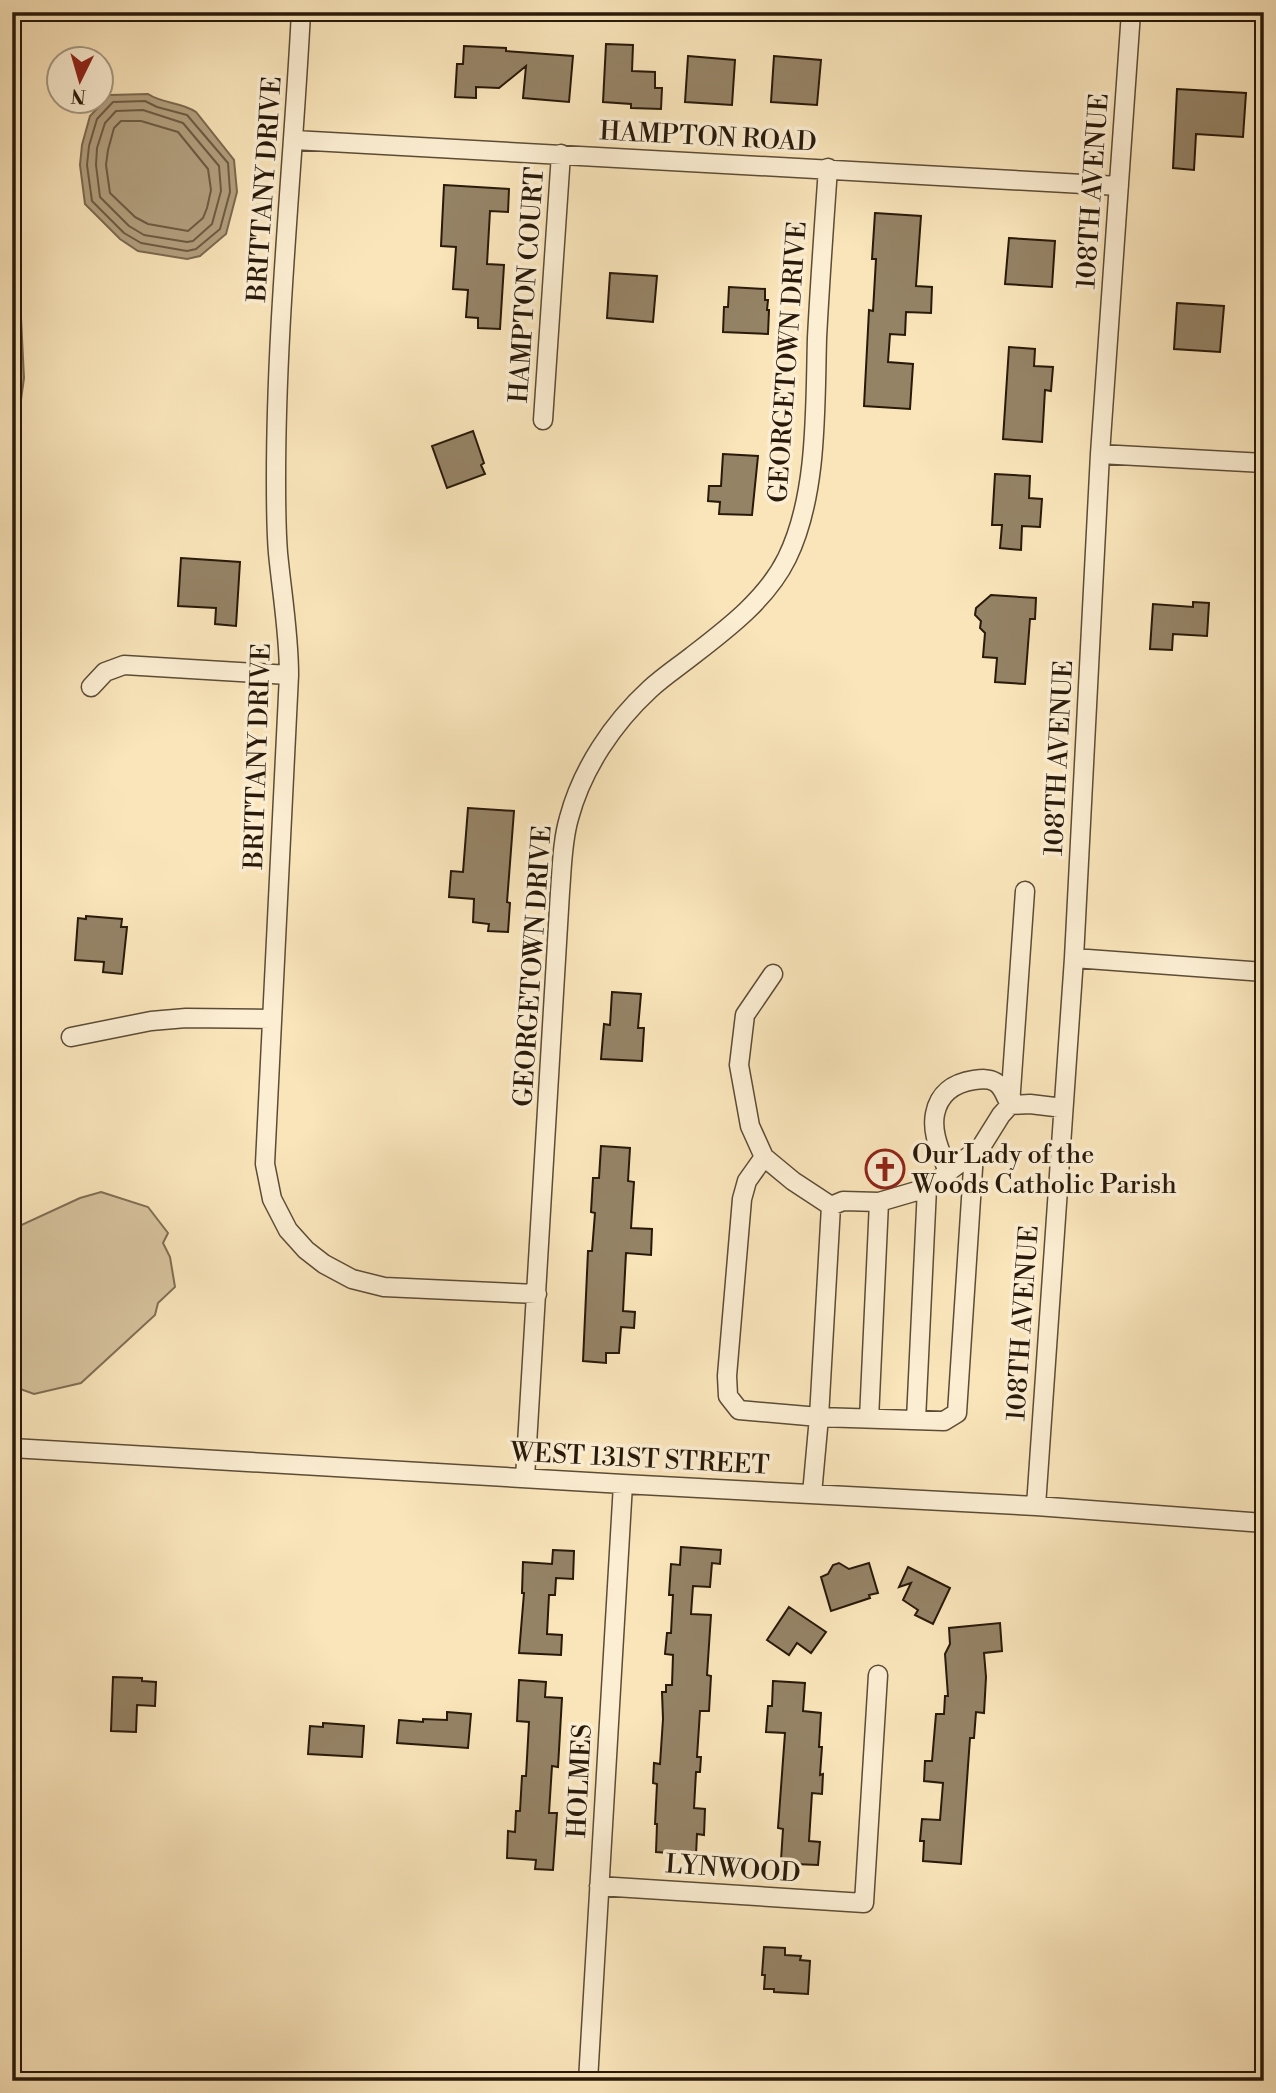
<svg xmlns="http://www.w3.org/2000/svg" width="1276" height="2093" font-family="'Libre Bodoni',serif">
<rect width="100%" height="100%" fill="#fae5bb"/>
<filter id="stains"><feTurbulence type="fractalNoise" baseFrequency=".00286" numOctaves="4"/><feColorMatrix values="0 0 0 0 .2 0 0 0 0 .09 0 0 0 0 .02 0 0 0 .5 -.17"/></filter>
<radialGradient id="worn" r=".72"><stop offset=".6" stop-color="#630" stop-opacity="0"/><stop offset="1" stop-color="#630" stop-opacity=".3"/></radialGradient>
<path fill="#d6c29d" stroke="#7f6e54" stroke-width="2" d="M101,1192L148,1207L168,1233L163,1243L170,1257L175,1287L158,1303L155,1315L81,1383L34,1394L12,1386V1233L17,1227L80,1198Z"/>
<path fill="#b3a07f" stroke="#7b6a50" stroke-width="2" d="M148,94C163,104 182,102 196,112L234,160L237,192L226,234L200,256L187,259L138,251L120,239L85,204L80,165L82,145L90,116L110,95Z
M12,273L17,281L21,318L24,378L21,400L12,407Z"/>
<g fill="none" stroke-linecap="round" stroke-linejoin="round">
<path stroke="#6e5c44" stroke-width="2" d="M145,101L157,107L187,115L228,163L230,192L220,229L196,249L187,251L141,243L124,233L92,201L87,165L89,146L97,119L113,102Z
M143,110L183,123L219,166L221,191L212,224L193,241L187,242L144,235L129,226L100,197L96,165L97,148L105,123L116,111Z
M121,121H141L178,132L208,169L211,190L207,208L203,218L188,231L148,224L135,217L110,193L106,165L108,150L114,128Z
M12,302L17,378L12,398"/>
</g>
<path fill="#958366" stroke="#28190a" stroke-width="2" d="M606,44L633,45L632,71L655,72V88H662L661,109L631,108V104L603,102Z
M464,46L506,48V51L573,56L569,102L523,98L526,66L499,88L476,87V98L455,97L457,64H463Z
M688,56L735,60L732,105L685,102Z
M774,56L821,60L817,105L771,102Z
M1177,89L1246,93L1243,137L1196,134L1194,170L1173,168Z
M444,185L509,189L508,212L490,211L487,264L504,265L500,329L478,328V318L466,317L468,290L453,289L456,247L441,246Z
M875,213L921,216L916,286L932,287L931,313L906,312L905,335L890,334L888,362L913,364L910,409L864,406L869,310L873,311L876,259H872Z
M1009,238L1055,241L1052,287L1005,284Z
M610,273L657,276L653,322L607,318Z
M729,287L765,289V300H768L767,310H769L768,334L723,332L724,307H728Z
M1177,303L1224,306L1220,352L1174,349Z
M1009,347L1035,349L1034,366L1053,367L1051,391L1045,390L1042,442L1003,439Z
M473,431L484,463L481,465L485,474L447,488L432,446Z
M723,454L758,456L752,515L719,514L720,502L708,501L709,486H721Z
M995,474L1030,476L1029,498L1042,499L1040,527L1022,526L1021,550L1000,548L1002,525H992Z
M181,558L240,562L236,626L215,624L216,608L178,606Z
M991,595L1036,598L1035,619H1030L1025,684L995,682L997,658L983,657L985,633L980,628L981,621L975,615L976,608Z
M1193,602L1209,603L1207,636L1173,634L1172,650L1150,649L1153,604L1193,607Z
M468,808L514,811L507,902L510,903L508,932L488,931L489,924L473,922L474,899L449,897L451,871L463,872Z
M86,916L122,919L121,927H127L122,974L103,972L104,962L75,960L78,918L86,919Z
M612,992L641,994L638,1028H644L642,1061L601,1059L604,1024L610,1025Z
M601,1146L630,1148L628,1181L634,1182L631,1228L652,1229L651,1255L626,1253L623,1311L635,1312L634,1328L621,1327L619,1353H606V1363L583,1361L588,1251H592L595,1213L591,1212L593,1178H599Z
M681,1547L721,1550L720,1564L712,1563L710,1587L693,1586L691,1614L711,1615L707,1675L711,1676L709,1711H700L697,1757H701L700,1772H696L694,1808L705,1809L704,1835L697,1834L696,1855L656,1852L657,1824H655L657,1784L653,1783L654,1763L660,1764L663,1719L662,1692H666V1685H672L673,1655L665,1654L667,1633H671L673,1595H669L671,1564L680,1565Z
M553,1550L574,1551L573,1579L556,1578L555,1595H549L547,1634L562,1635L561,1655L519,1653L524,1593H522L523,1562L552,1564Z
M839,1563L849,1569L869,1563L878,1593L869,1595L870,1598L831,1611L821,1577L828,1574L833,1565Z
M908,1567L950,1588L933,1624L915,1615L918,1610L903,1600L911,1583L899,1587Z
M789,1607L826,1632L811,1653L797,1643L789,1655L767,1640Z
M1000,1623L1002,1651L984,1653L986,1677L984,1713L976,1712L974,1738H970L961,1864L923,1861L924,1841H920L922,1819L940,1820L943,1783L924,1781L925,1761H932L936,1714H944L945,1696H948L945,1654L950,1644L949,1628Z
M113,1677L142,1678V1681L156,1682L155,1706L137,1705L136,1732L111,1731Z
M519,1680L546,1682L545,1697L562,1698L558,1767L552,1766L549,1813H557L553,1870L535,1869L536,1860L507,1858L508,1831L515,1832L516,1811H520L522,1776H526L529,1722L517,1721Z
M773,1681L805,1683L803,1711L821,1713L819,1747H822L820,1775L823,1774L822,1794L812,1793L809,1841L820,1842L818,1865L795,1864V1861L781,1860L783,1829L778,1828L785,1733L766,1732L768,1706H772Z
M447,1712L471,1714L468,1748L397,1743L399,1720L423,1722V1719L447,1720Z
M323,1723L364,1726L362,1757L308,1754L310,1726L323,1727Z
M764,1947L785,1948V1955L801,1956L800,1960L810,1961L808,1994L774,1992V1989H764L765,1975H762Z"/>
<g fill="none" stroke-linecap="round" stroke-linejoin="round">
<defs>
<path id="minor" d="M301,12C293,168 276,323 276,479C276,504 276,529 278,553C282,594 289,634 289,675L265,1164L272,1199L288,1230L306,1250L324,1264L352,1279L384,1287L537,1294
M294,140L1119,186
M543,420L561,154
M1100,454L1264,463
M91,687L105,672L124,665L289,675
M1074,958L1264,972
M773,974L745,1015L739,1065L750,1126L764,1157L793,1181L831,1206
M71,1037L151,1021L186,1018L271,1019
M1010,1105L1025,891
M764,1157L747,1181L742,1199L727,1376L728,1396L739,1410L819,1417L944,1421L957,1413L974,1153
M948,1173C942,1154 931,1134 935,1114C939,1093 954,1083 974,1080C981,1079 989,1078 995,1082C1003,1086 1006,1098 1010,1105
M869,1419L879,1202
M916,1420L927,1188
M12,1448L623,1484L1036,1506L1264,1523
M525,1478L560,892C562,868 562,842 569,818C582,769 613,723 650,689C663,677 678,667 692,656C727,629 767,599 787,558C818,495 815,407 817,338C820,281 824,225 828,168
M812,1494L819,1417L831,1206L843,1201L879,1202L927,1188L981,1147L1001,1115L1010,1105L1030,1104L1063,1108
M1036,1506L1074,958L1100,454L1131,12
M599,1886L864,1903L878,1675
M588,2081L623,1484"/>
</defs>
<use href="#minor" stroke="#5c4c36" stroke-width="21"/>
<use href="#minor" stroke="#fceed3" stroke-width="18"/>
</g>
<defs>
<symbol id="church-ring" viewBox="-11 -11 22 22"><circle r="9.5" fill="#fceed3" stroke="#8f2418" stroke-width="1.5"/><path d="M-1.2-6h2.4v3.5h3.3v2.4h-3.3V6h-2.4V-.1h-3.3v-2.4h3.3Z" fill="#8f2418"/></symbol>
</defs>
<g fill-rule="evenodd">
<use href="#church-ring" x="863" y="1147" width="44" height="44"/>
</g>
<g text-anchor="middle" stroke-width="7" stroke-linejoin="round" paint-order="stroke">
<g font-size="26" fill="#28190a" stroke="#fceed3">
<text transform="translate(708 136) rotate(3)" y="9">HAMPTON ROAD</text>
<text transform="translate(264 189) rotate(-86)" y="9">BRITTANY DRIVE</text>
<text transform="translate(1092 191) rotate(-86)" y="9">108TH AVENUE</text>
<text transform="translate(526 285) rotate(-86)" y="9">HAMPTON COURT</text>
<text transform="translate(787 362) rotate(-86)" y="9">GEORGETOWN DRIVE</text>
<text transform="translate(257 756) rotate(-88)" y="9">BRITTANY DRIVE</text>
<text transform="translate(1058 758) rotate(-87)" y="9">108TH AVENUE</text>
<text transform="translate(532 966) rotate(-86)" y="9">GEORGETOWN DRIVE</text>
<text transform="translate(1022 1323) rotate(-86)" y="9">108TH AVENUE</text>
<text transform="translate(640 1458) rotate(3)" y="9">WEST 131ST STREET</text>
<text transform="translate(579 1781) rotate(-87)" y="9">HOLMES</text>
<text transform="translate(733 1868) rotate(4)" y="9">LYNWOOD</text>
</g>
<g font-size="26" fill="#28190a" stroke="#fceed3" text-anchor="start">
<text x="912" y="1163">Our Lady of the<tspan x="912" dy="30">Woods Catholic Parish</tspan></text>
</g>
</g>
<rect width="1276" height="2093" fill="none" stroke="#fae5bb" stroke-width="42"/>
<rect x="14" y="14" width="1248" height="2065" fill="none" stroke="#28190a" stroke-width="3.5"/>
<rect x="21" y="21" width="1234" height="2051" fill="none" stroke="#28190a" stroke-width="2"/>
<g transform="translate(80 80) rotate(185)"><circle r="33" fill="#fceed3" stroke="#a79983" stroke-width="2"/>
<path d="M0-5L12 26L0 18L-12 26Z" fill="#8f2418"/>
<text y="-10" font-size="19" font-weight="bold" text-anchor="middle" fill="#28190a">N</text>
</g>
<rect width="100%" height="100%" filter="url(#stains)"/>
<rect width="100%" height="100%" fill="url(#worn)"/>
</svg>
